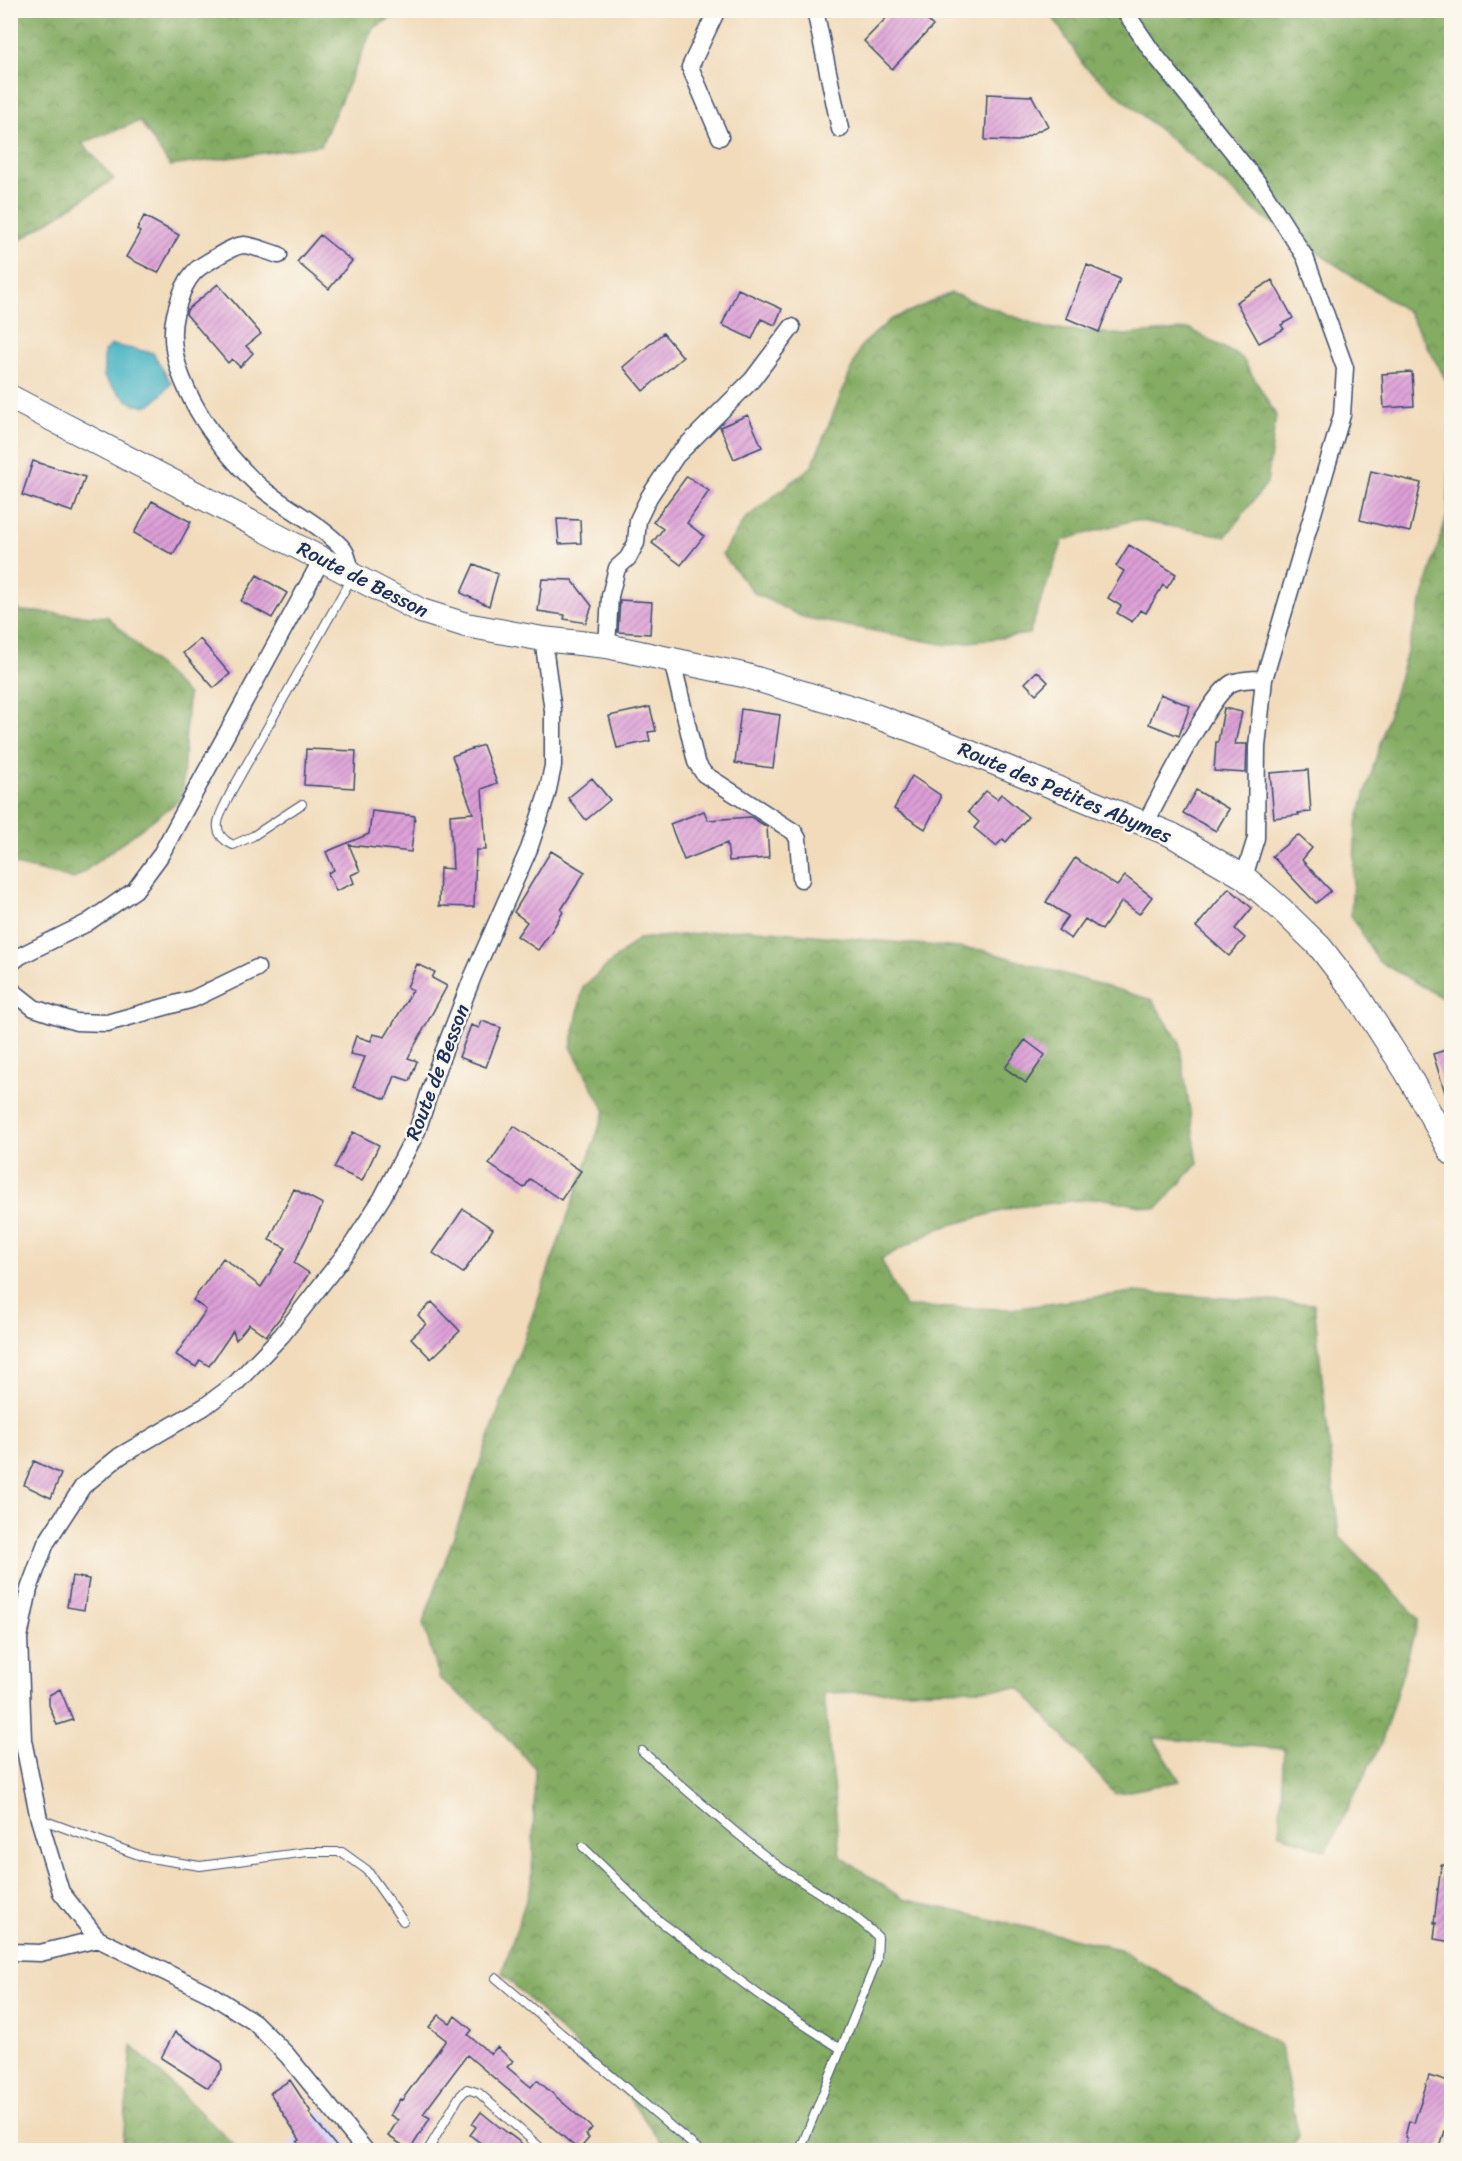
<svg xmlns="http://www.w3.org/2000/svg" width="1462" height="2161" font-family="Sriracha,sans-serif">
<defs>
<pattern id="forest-crowns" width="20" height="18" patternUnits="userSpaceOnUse" patternTransform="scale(1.5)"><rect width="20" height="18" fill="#84ac63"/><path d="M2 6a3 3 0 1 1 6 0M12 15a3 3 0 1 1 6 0" fill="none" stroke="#6b8c55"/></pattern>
<pattern id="building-hatch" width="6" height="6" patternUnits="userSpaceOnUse" patternTransform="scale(1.5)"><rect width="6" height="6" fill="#dd9fd7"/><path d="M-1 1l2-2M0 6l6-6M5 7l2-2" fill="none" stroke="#b282b2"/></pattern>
</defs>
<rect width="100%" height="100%" fill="#fbf7ec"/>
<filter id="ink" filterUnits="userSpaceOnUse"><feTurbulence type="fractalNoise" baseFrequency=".0167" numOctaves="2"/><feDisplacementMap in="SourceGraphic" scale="12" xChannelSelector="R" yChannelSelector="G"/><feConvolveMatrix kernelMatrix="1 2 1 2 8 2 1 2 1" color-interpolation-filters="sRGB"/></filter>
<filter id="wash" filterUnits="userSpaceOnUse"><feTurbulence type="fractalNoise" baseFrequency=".008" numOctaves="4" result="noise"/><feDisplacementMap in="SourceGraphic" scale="24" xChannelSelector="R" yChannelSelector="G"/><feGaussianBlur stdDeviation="1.35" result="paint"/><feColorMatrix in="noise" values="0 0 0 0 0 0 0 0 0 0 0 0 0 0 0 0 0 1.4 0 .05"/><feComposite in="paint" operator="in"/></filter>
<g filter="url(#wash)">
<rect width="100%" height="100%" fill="#f1dbbb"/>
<path fill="#dcd6f6" d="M321,2108L354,2150H284Z"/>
<path fill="url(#forest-crowns)" stroke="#506e60" stroke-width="1.5" d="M10,11L11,10L404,11L373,28L321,145L170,166L140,121L82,143L114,179L17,242L11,243Z
M1049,11H1451V389L1408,312L1260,215L1084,66Z
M951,293L1045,328L1125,335L1190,329L1242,358L1276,415L1267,483L1226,536L1134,520L1063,540L1029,634L947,645L802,617L754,593L722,554L745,519L812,466L861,346L890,320Z
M1451,397L1452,1003H1451L1378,961L1351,915L1356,826L1448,512Z
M11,603L21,611L108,617L188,695L182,798L74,879L15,865L11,848Z
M746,929L982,950L1152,1000L1179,1041L1198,1163L1157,1209L1100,1198L1016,1207L940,1228L881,1259L905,1307L1012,1309L1133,1292L1314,1304L1339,1536L1419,1619L1381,1744L1326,1851L1279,1833L1284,1749L1153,1738L1180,1781L1115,1794L1020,1688L824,1693L840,1856L903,1899L1120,1949L1280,2045L1299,2136L1291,2150H667L629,2098L502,1973L532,1882L535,1768L483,1713L440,1679L423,1623L605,1111L571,1047L583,987L638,939Z
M132,2046L239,2150H122Z"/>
<path fill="#47b4c4" stroke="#317291" stroke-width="1.5" d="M112,345L153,353L171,383C166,389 161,396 155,401C137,417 115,389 104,377V351Z"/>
<g id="blocks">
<path fill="url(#building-hatch)" d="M894,10H917L933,26L892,69L864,41Z
M987,94L1032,96L1048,126L1018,141L985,140Z
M144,216L179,235L158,273L126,257L140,232L137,230Z
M320,235L352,261L329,289L297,262Z
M1087,265L1120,279L1099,332L1066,318Z
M1272,280L1293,318L1281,325L1284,329L1259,343L1236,302Z
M218,284L261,334L246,346L253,353L240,367L232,359L228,363L186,314L187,310Z
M738,289L782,309L775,325L761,319L752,339L722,325Z
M663,333L683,357L643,391L623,367Z
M1412,372L1414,406L1384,408L1382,374Z
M748,415L762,447L734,459L720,427Z
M33,461L85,477L73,512L22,495Z
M1371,471L1421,483L1410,532L1360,520Z
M687,476L709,491L687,523L704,536L681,565L652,543L663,529L653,522Z
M152,501L191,522L173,555L134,533Z
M557,519L580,520L581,543L559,544Z
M1129,545L1176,574L1167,588L1163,585L1146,613L1140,610L1132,622L1117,613L1121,606L1108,598L1124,571L1116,566Z
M474,564L498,574L489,606L461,593Z
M257,575L287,593L272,618L241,601Z
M542,579L572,580L592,606L586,623L564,619L565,615L538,611Z
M620,600L652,602L650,634L618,632Z
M200,639L230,674L214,688L183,653Z
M1037,671L1048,682L1036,694L1025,683Z
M1160,694L1190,706L1179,736L1149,724Z
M650,707L656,731L648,732L650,741L617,748L609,716Z
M1224,708L1242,712L1235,744H1247L1246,773L1214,771L1216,742H1218Z
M741,709L780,715L773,768L735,763Z
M483,745L497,783L482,789L486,850H476L474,907L439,906L440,868L453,869L450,815L473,813L452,756Z
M306,749L356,751L354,788L304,785Z
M1308,770L1311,812L1298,813L1299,815L1274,818L1270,773Z
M912,776L940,795V800L925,829L894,809Z
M592,778L610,800L586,820L568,798Z
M1196,790L1229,809L1216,831L1183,813Z
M986,791L997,799L1001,794L1028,817L1006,842L1003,839L996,846L974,828L979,822L968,812Z
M372,811L415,816L411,852L349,845L360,871L351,875L354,883L336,891L328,873L334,870L326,852L369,834Z
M704,811L708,820L751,817L767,827L769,858L729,861L727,843L684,860L670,824Z
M1298,835L1312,848L1302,860L1331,891L1316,903L1272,856Z
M551,851L585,872L561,910L563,912L551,932L538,950L517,936L527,922L514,912Z
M1075,858L1117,886L1125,876L1152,897L1139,914L1122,901L1102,930L1085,919L1071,939L1058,930L1068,916L1046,902Z
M1229,888L1252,908L1235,929L1245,938L1229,956L1196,927Z
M417,964L435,972L432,978L447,986L408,1058L417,1061L410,1081L395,1076L386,1099L353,1087L365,1057L350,1054L356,1036L371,1041L373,1034L385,1037L413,990L407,987Z
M482,1021L501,1028L486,1067L459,1057L471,1025L479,1028Z
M1025,1040L1045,1055L1026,1083L1005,1068Z
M1452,1048V1102H1448L1433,1054Z
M514,1126L581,1171L561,1200L530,1179L524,1188L489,1164Z
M353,1132L379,1145L362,1181L334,1168Z
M294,1189L323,1204L294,1263L309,1273L285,1311L266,1336L249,1324L236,1340L233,1331L209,1366L200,1360L196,1367L176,1355L206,1310L193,1300L223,1258L261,1287L286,1248L269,1240Z
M463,1209L493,1229L463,1273L433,1253Z
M432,1302L460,1331L431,1359L411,1338L426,1324L418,1315Z
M34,1461L61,1474L51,1498L24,1485Z
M72,1576L89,1579L84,1610L67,1607Z
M60,1689L73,1720L57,1725L49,1705V1695Z
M1441,1865L1452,1866V1942L1434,1939L1436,1923H1434Z
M439,2015L450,2023L455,2016L472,2030L468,2035L491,2054L497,2047L513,2061L507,2067L531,2087L537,2080L592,2128L586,2135L589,2138L579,2150L467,2055L423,2114L430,2118L410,2150L388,2136L398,2120L390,2115L400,2099L402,2100L446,2040L429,2027Z
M175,2032L221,2062L222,2069L208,2088L161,2058Z
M1429,2076L1452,2083V2108L1439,2151H1403L1407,2138L1405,2137L1409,2121L1414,2123Z
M290,2080L311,2112L309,2113L340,2151H304L297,2142L300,2140L270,2093Z
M481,2112L497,2125L532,2151H490L482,2144L470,2135L476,2127L472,2124Z"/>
</g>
</g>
<g filter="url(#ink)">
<use href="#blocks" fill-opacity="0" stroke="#3b496c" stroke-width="1.5"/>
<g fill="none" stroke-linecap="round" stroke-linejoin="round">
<defs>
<path id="lane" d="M302,804L253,836L233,845C206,832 221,813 231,792L352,577
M642,1751C685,1789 727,1827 773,1862C807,1888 847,1906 878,1937L877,1960L800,2150
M40,1819L144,1857L200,1866L307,1852H342L367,1870L403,1921
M583,1847L657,1919L766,2000L841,2049
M496,1978L699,2150
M428,2150L459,2097L467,2089L479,2093L543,2150"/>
<path id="street" d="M717,10L690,67L720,137
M815,10L840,129
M1124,10L1151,50L1258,183L1305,257L1345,368L1342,415L1264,679L1257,747L1256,838L1244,877
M279,255C268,252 255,246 244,245C233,245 212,260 203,265C186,275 180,296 175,315C161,374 221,454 264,490C288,509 325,527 344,550C347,554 347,558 349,563L342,570
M607,646L610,596L617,568L628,558L636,543L638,520L649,497L676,456L752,380L792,327
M672,660L696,762L704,774L794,832L798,839L801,879
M1145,824C1160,797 1209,695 1232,683C1241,679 1254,679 1264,679
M10,964L20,956L87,923L135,890L160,856L322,559
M10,989L34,1008L76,1022L107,1023L193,999L257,968
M10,1952L40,1953L98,1939
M365,2150L287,2055L254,2022L210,1994L98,1939L61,1892L39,1819L23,1740L19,1638L29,1589L46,1543L83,1486L120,1456L204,1407L236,1383L282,1335L350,1248L382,1198L417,1131L438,1066L473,976L529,849L547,794L553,766V711L543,639"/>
<path id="secondary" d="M10,397L421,611L466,625L543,639L607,646L743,675L859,710L929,736L1172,835L1244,877L1281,909L1320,947L1357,995L1406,1071L1452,1153"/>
</defs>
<use href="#lane" stroke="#3b496c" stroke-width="10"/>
<use href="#street" stroke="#3b496c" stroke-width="19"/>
<use href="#secondary" stroke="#3b496c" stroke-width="26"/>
<use href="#lane" stroke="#fff" stroke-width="8"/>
<use href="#street" stroke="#fff" stroke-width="16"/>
<use href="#secondary" stroke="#fff" stroke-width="24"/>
</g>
</g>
<g text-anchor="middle" stroke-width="5" stroke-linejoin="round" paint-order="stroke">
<g font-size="20" fill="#1b2f5e" stroke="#fbf7ec">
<text transform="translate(363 579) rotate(27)" y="7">Route de Besson</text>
<text transform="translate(1065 792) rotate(23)" y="7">Route des Petites Abymes</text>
<text transform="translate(437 1072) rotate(-69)" y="7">Route de Besson</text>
</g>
</g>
<rect width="1462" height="2161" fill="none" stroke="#fbf7ec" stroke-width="36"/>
</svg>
